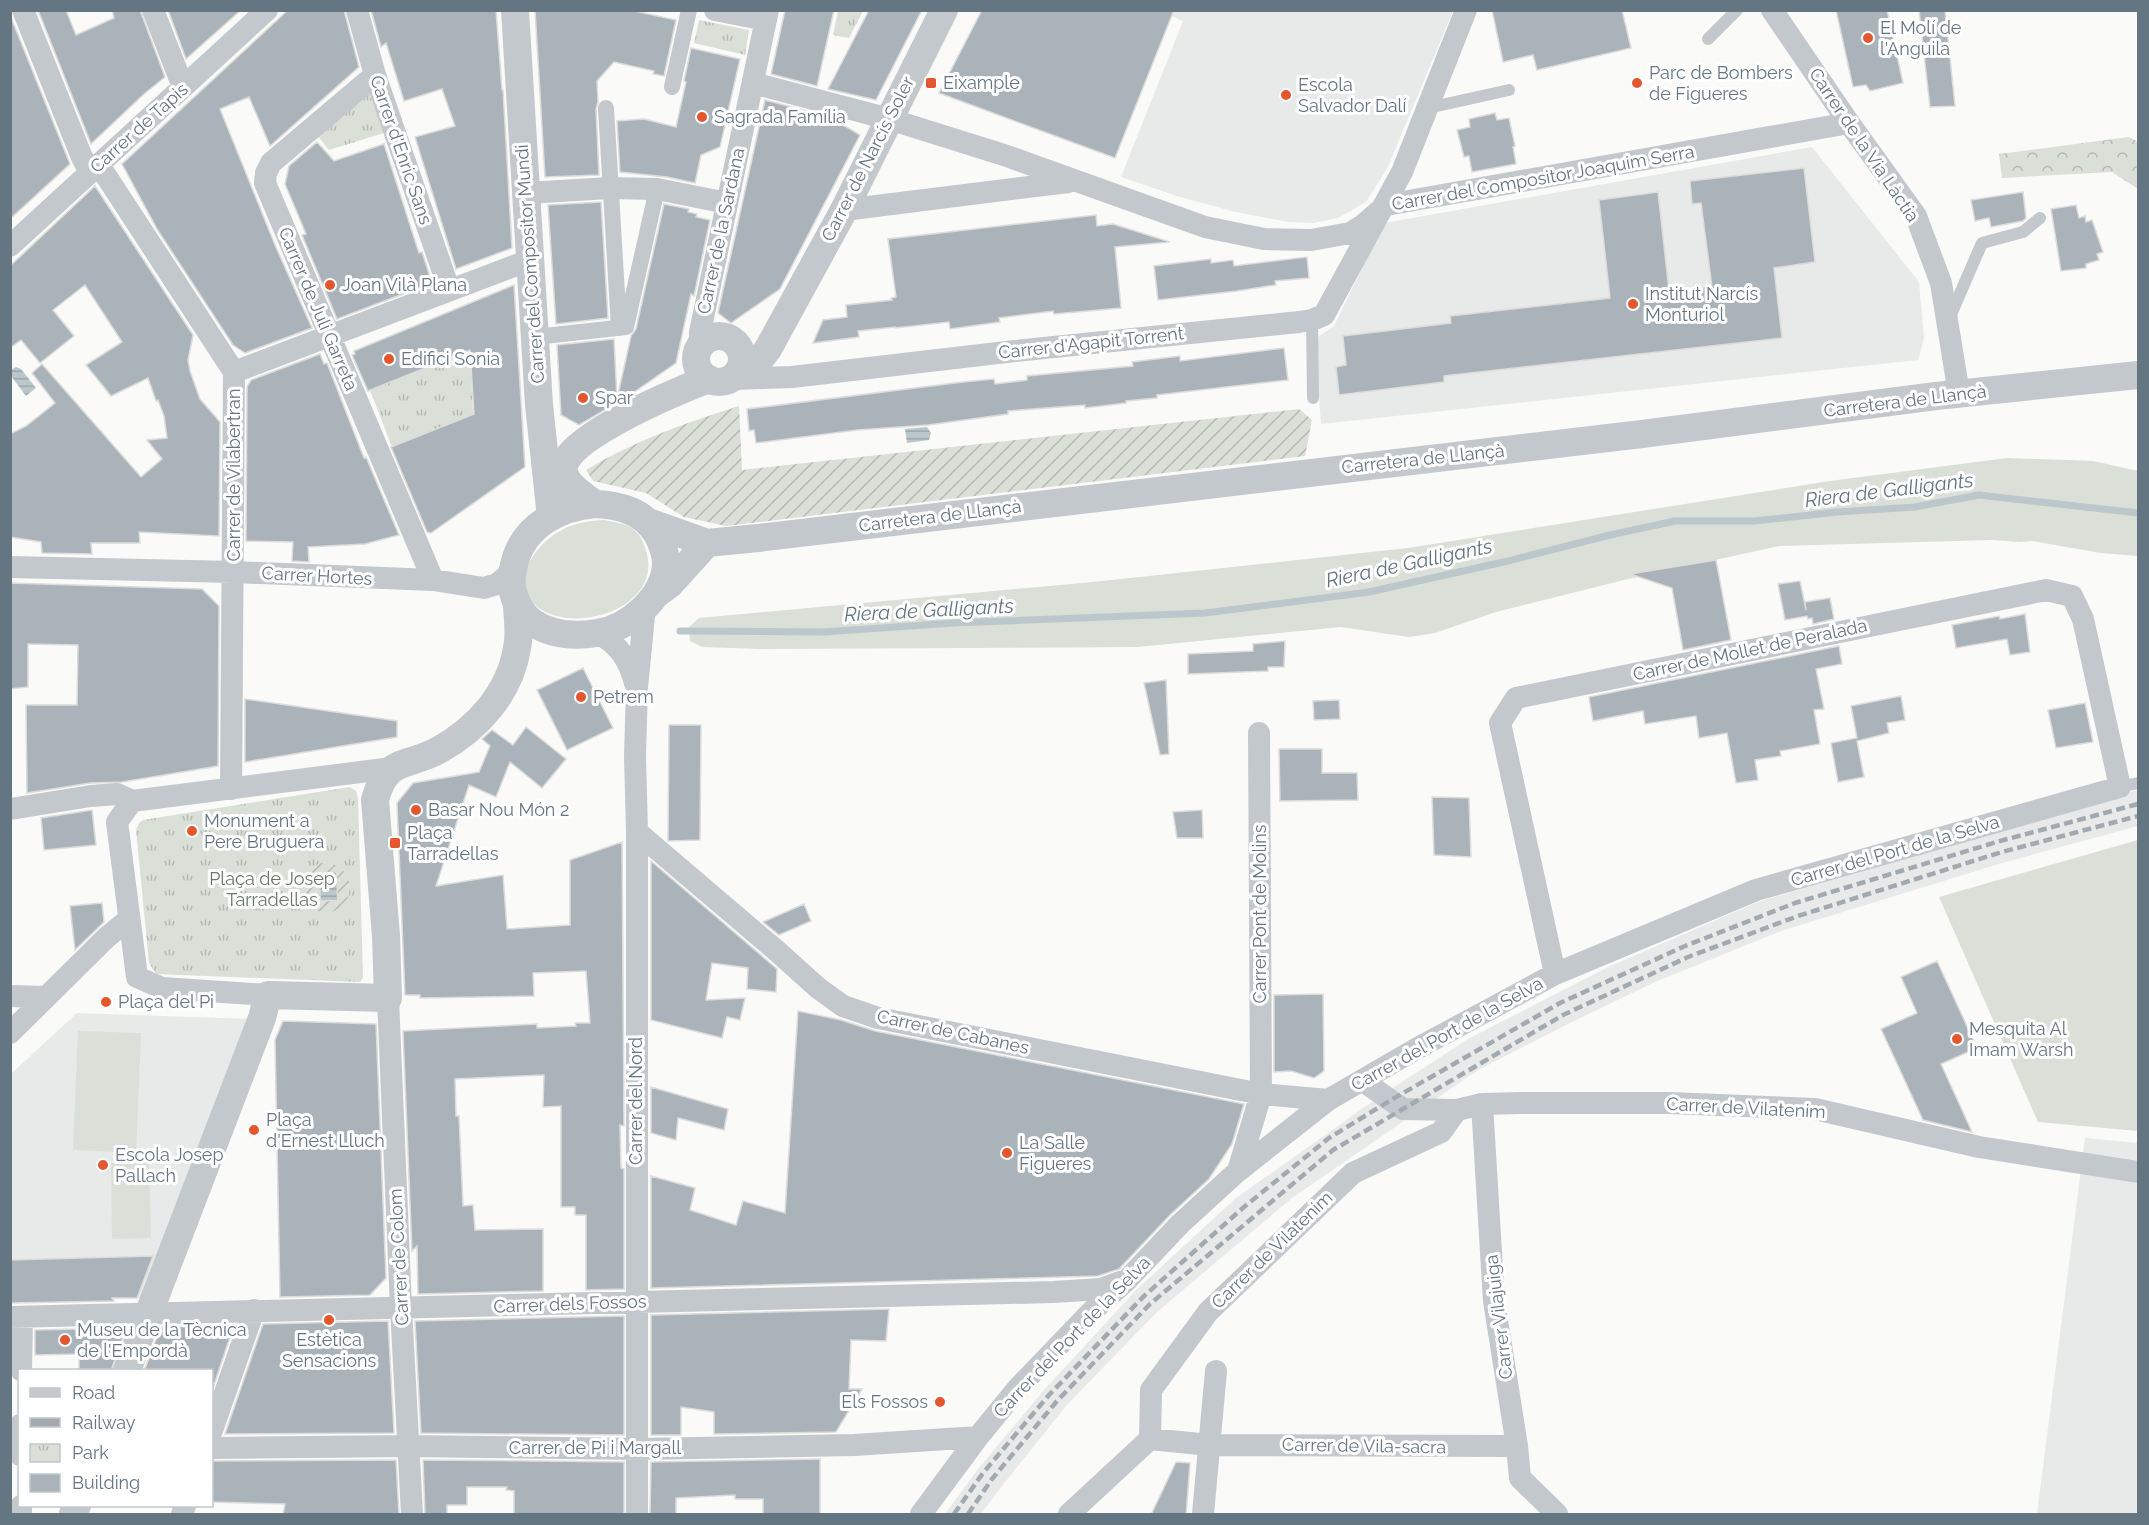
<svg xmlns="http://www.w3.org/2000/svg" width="2149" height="1525" font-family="Raleway,sans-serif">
<defs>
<pattern id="forest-crowns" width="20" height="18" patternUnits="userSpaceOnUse" patternTransform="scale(1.5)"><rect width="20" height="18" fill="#dadfd7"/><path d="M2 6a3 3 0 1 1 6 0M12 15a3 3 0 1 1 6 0" fill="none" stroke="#b4b9b4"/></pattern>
<pattern id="park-tufts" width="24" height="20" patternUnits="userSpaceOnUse" patternTransform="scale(1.5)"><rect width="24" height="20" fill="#dadfd7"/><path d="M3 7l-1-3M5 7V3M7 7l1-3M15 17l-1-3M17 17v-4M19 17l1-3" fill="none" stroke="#b4b9b4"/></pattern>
<pattern id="garden-furrows" width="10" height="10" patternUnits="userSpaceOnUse" patternTransform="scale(1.5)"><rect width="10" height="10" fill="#dadfd7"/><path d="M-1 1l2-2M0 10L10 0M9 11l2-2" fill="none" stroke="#b4b9b4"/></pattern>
<pattern id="water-rules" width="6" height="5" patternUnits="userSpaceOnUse" patternTransform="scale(1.5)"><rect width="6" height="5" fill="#bbc7cb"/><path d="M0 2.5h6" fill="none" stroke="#9ca6aa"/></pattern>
</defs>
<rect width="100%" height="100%" fill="#fafaf8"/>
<path fill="#e8e9e9" d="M1161,11H1453L1387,169L1366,202L1338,218L1314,223L1288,222L1236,212L1180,197L1121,177L1183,21Z
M1812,147L1919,282L1924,338L1918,360L1321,424L1315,339L1334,326L1384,223Z
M2138,790V826L2002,863L1781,931L1655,982L1568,1024L1478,1070L1292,1198L1157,1312L1066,1406L1002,1486L981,1514H945L978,1469L1044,1390L1137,1289L1236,1198L1376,1099L1468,1039L1608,967L1758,902L1998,829Z
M77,1013L251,1019L145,1298L11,1300V1074Z
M2085,1138L2138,1143V1514H2037Z"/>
<path fill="#dadfd7" d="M2007,458L2093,461L2138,471V556L2101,553L2032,541L2020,542L1992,540L1779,546L1628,579L1496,612L1435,633L1409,637L1341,627L1138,647L762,649L702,647L690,641L689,627L699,618L1093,582L1408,548L1830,481Z
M604,520C613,522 627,523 634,530C641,535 645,546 647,554C660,607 580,633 542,610C506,589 532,546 560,531C574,523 588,521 604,520Z
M2138,840V1131L2038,1122L1939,897Z
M78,1031L141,1033L136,1153L73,1150Z
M149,1162L151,1238L112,1239L111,1163Z"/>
<path fill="url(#forest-crowns)" d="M2129,137L2138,142V189L2112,172L2002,178L1999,154Z"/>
<path fill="url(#park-tufts)" d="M838,11H863L849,38L833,35Z
M699,20L749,30L745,55L694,43Z
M371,91L384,133L329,150L317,135Z
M470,355L473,414L392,447L370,390L453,356Z
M350,787L356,791L358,799L363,978L360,982L156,974L149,963L136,830L139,823L143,820Z"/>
<path fill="url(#garden-furrows)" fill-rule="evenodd" d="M739,406L742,470L1299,409L1312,420L1305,456L726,526L684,517L646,493L593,481L586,470C634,441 685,423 739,406Z
M329,862C367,875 347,924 315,910C308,907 303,900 301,892C297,874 312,863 329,862ZM318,872H337L338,901L320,902Z"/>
<path fill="url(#water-rules)" d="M16,367L21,369L36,388L26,396L11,376V370Z
M927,427L931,433L929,440L907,443L905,429Z
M336,873L337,900H321L320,874Z"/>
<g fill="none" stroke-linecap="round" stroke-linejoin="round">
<path stroke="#bbc7cb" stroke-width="7" d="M680,631L823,632L954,623L1205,613L1369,592L1508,561L1610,535L1675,521H1754L1838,512L1915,507L1979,495L2138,513"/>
</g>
<path fill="#aab3b9" stroke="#dcdcda" stroke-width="1.5" d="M38,10H66L76,35L114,18L112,10H140L165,77L144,94L91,144Z
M168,10H241L186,59Z
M288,10H344L359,67L270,146L249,97L220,109L275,245L312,328L245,353L233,345L157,229L122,164Z
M371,10H496L502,90H503L512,248L456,269L415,137L455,126L442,89L404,101L386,43L381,47Z
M535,10H630L676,20L664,76L653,74L654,71L614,62L597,81L598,102L596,109L599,175L545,177Z
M785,10H834L817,86L771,74Z
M869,10H922L876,100L828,89Z
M982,10H1174L1115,158L939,93Z
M1492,10H1622L1631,48L1537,70L1533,55L1503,62Z
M1836,10H1887L1903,83L1870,91L1866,85L1853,87Z
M1919,10H1945L1955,106L1930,107Z
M10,15L70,164L10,219Z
M691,48L740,59L720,147L701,155L695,183L667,177L620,172L617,121L644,119L676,127L686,82L684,81Z
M765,100L811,112L810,118L845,126L860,135L780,289L731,323L718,313Z
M1495,113L1497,120L1509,118L1515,146L1513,147L1516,164L1472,172L1469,156L1464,157L1457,130L1470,127L1469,119Z
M317,142L334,161L384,144L419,253L422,252L432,283L337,319L302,235L306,234L285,184L289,166Z
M1804,168L1815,262L1774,268L1782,338L1444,376V382L1339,395L1336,367L1346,365L1343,336L1451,323L1450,316L1610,298L1599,200L1658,192L1669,291L1712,287L1701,203L1692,204L1690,181Z
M95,186L193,335L188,360L190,371L200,399L220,422L219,536L139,532L140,543H91L92,554L42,553L41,542L10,537V434L26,426L55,403L32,373L42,364L141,477L162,459L147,440L167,438L164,416L158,400L156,401L148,378L111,396L86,365L122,342L85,285L53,310L74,336L40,363L21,340L10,348V266Z
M2023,192L2026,218L2023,221L1991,227L1989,218L1975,221L1971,200Z
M601,202L608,318L556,324L548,205Z
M664,204L689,209L688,212L697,214L696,217L710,220L694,296L691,294L676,363L627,397L579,425L561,415L557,345L614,339L617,399L631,336L636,329Z
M2076,205L2079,218L2085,216L2086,222L2092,220L2103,252L2097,254L2099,260L2086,264V268L2061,271L2051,209Z
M1096,215L1097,226L1113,224L1170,242L1115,247L1121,308L1054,314L1053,311L999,318L1000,322L950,329L949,322L895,328V327L858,331L859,337L813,343L823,320L847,317L846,305L892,300L891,298L896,297L888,239Z
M1307,257L1309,278L1275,281L1276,285L1237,291L1158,300L1154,266L1211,259V263L1233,260L1234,266Z
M514,285L525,467L431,533L427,532L391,447L474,414L470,350L368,391L352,355L355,354L354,351Z
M1284,348L1288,380L1157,395V398L1126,401V403L1085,408V405L1008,411V414L928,425L857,430L756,443L754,430L749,431L747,409L963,382L994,379L995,384L1027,380V376L1133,366L1132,362L1180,356V361Z
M320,354L324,364L327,363L364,458L366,457L399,535L365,544L308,547L309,562L292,561L293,542L246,541L247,387L251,380Z
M1716,560L1731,640L1683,650L1672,588L1630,574Z
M1800,581L1806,610L1805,602L1830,598L1834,619L1813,624L1812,618L1808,619L1807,616L1785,620L1778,584Z
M10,583L202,589L219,606L218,766L122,782L90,783L27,793L26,705H77L78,645L28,644V687L10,689Z
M2025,614L2030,652L2010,655L2007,639L1956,648L1952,625L1999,616L2000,619Z
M1285,641L1284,667H1268V671L1188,674V654L1253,651V644Z
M1839,646L1842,664L1816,669L1824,709L1814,710L1820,744L1780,751L1781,756L1755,760L1758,780L1736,783L1727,733L1699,738L1696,716L1645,724L1643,711L1593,721L1589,697Z
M583,668L613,728L567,750L537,690Z
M1166,680L1169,754L1160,755L1144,683Z
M1901,696L1905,720L1887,723L1889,733L1857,741L1864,777L1838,782L1831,743L1857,738L1851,706Z
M245,699L397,721V737L245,762Z
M1339,700L1340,719L1314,720L1313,701Z
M2085,703L2093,742L2056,748L2048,710Z
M669,725H701L700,840L668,841Z
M526,727L566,759L542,788L510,762L496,797L469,785L436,886L503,875L507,929L570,925V860L622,842L624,1126L620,1125L621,1168L624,1169V1289L586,1290V1215H575V1207H561V1106L543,1107L544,1075L455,1079L456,1116H459L463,1206L473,1205L475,1230L543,1229V1291L418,1294L417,1246L412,1251L403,1031L537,1024V1028L576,1026L575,1023H590L586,971L533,973L534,996L420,998V995H405L397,803L413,783L479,772L490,746L482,739L492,730L513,745Z
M1279,749H1322V773H1357L1358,800L1280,801Z
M1432,797L1469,798L1471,857L1434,855Z
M92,810L96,845L44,850L41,818Z
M1202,810L1203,838H1177L1173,812Z
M651,861L777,969L776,992L747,989L748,968L712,963L706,1000L745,998L740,1020L727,1017L722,1038L651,1020Z
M102,903L104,922L75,950L70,906Z
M804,904L811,921L779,935L763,922Z
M1937,961L1977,1048L1941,1064L1972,1132L1923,1120L1881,1029L1917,1013L1901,977Z
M1323,994L1324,1071L1314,1078L1291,1071L1274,1072V995Z
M798,1011L841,1020L875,1031L1244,1104L1232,1144L1209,1179L1170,1215L1119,1269L1098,1276L651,1288V1176L695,1188L690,1210L736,1225L743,1201L785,1213Z
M283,1021L376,1024L386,1278L370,1295L280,1297L275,1040Z
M651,1087L728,1109L724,1130L678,1118L676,1140L651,1133Z
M153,1256L137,1298H112L114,1301L10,1303V1260Z
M889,1309L886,1341L851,1340L849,1389H862L836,1432L714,1434V1412L681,1407V1435H651V1315Z
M624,1316V1435L421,1433L415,1321Z
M388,1321L394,1433L225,1434L263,1324Z
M234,1325L212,1391V1371H144L161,1327Z
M126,1328L111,1371H79V1354L35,1355V1330Z
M820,1459V1515H763V1499H735V1495L676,1498V1515H650L651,1462Z
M396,1460L399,1515H283L285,1504L212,1502V1461Z
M423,1460L624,1462V1515H514V1491L506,1490L507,1487H467V1505H447V1515H425Z
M1176,1462L1190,1463L1186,1515H1151Z"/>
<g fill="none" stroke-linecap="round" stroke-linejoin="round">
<path stroke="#c3c8cc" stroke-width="12" d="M1708,39L1737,10
M1428,108L1509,90
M1949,319L1982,243L2023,232L2040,218
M1312,320L1313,398
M2120,787L2138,783"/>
<path stroke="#c3c8cc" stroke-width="16" d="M672,87L689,10
M606,108L619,328
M535,337L626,327L657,189"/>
<path stroke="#c3c8cc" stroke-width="22" d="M23,10L81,155L90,173
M153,10L183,87
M357,10L375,75L449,289
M715,10L766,20
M1772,10L1849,123L1916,216L1941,283L1959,394
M375,75L271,163L266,173L265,183L433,580
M753,83L889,119L1004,155L1205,227L1264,239L1311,240L1350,233L1363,225L1386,205L1849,123
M99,165L234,372L231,789
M526,193L610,188L657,189L727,203
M844,210L1068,182
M10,246L267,10
M700,346V332L768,10
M234,372L530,260
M731,379L792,377L1015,351L1299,322L1312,320L1324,315L1402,172L1466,10
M10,567L234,572L433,580L484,588L497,584L511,573
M598,633C619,645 629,660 635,683
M10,809L91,796L117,794L132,801
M637,832L778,952L818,988L843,1006L878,1018L1261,1094L1328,1100
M268,995L162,988L137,977L117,822L132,801L392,768
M10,996L46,997
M388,998L401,1308L412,1514
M10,1033L106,938L129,919
M1363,1081L1403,1109L1457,1110L1482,1104L1521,1103H1670L1815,1109L1979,1147L2138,1172
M1482,1104L1494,1301L1517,1446L1520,1478L1557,1514
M1238,1171L1261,1094L1259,733
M10,1317L1053,1292L1101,1289L1120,1282
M21,1370L22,1317
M20,1425V1455
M212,1430L254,1310
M1150,1439L1151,1390L1208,1312L1353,1173L1441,1132L1457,1110
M212,1448L409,1446L638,1449L854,1445L978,1437
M21,1506V1514
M182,1514L185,1506
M637,1514V832L635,756L637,687L645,606
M921,1514L978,1437L1018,1388L1090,1313L1127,1280L1180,1224L1238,1171L1328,1100L1416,1049L1555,974L1756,890L2120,787L2083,619L2072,596L2046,590L1516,698L1500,723L1555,974
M1069,1514L1150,1439L1210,1445L1517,1446
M1203,1514L1216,1371"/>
<path stroke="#c3c8cc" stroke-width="28" d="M515,10L539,405L551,517
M696 359a23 23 0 1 1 46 0a23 23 0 1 1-46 0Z
M739,371L758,362L768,349L844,210L944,10
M595,504C620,505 643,511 657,534C662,543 666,553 666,564C665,597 628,629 597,633C573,637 551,635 532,622C521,614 516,604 513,592C510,581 512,571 515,561C525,525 560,507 595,504Z
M595,504C584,496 561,482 564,466C569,436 681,389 709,379
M651,523L707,543L758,538L1642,434L1936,396L2138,375
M658,593L669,585L707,543
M127,1370L262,1018L268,995L388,998L386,936L375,800C387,756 406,768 439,750C477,729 510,693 517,648C520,635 518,620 517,607
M73,1514L77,1506"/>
<path stroke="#a2aab0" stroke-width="4.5" stroke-dasharray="9 4.5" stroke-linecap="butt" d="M954,1514L983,1473L1049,1395L1143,1297L1244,1207L1329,1138L1391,1100L1560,1003L1685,946L1795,903L2000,841L2138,804
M968,1514L992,1479L1057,1401L1150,1304L1333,1150L1563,1015L1688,957L1798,916L2002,852L2138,816"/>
</g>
<g fill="#e4572e" stroke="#fff" stroke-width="2">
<circle cx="1868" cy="38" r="6"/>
<rect x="925" y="77" width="12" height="12" rx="3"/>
<circle cx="1637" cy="83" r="6"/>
<circle cx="1286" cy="95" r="6"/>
<circle cx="702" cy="117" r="6"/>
<circle cx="330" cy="285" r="6"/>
<circle cx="1633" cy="304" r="6"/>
<circle cx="389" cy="359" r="6"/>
<circle cx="583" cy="398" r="6"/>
<circle cx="581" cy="697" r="6"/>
<circle cx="416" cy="810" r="6"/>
<circle cx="192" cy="831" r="6"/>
<rect x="389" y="837" width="12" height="12" rx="3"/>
<circle cx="106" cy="1002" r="6"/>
<circle cx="1957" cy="1039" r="6"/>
<circle cx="254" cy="1130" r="6"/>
<circle cx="1007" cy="1153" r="6"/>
<circle cx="103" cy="1165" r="6"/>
<circle cx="329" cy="1320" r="6"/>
<circle cx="65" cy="1340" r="6"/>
<circle cx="940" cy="1402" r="6"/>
</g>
<g text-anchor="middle" stroke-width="6" stroke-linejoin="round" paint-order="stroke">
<g font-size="18" fill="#657683" stroke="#fff" text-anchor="start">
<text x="1880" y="34">El Molí de<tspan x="1880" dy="21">l'Anguila</tspan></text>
<text x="1649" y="79">Parc de Bombers<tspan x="1649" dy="21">de Figueres</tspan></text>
<text x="943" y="89">Eixample</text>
<text x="1298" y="91">Escola<tspan x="1298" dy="21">Salvador Dalí</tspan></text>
<text x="714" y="123">Sagrada Família</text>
<text x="342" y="291">Joan Vilà Plana</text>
<text x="1645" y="300">Institut Narcís<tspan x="1645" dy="21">Monturiol</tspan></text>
<text x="401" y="365">Edifici Sonia</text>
<text x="595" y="404">Spar</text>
<text x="593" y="703">Petrem</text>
<text x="428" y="816">Basar Nou Món 2</text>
<text x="204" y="827">Monument a<tspan x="204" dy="21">Pere Bruguera</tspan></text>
<text x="407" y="839">Plaça<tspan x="407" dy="21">Tarradellas</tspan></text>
<text x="118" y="1008">Plaça del Pi</text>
<text x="1969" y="1035">Mesquita Al<tspan x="1969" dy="21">Imam Warsh</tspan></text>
<text x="266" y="1126">Plaça<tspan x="266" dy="21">d'Ernest Lluch</tspan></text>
<text x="1019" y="1149">La Salle<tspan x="1019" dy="21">Figueres</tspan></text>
<text x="115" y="1161">Escola Josep<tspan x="115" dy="21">Pallach</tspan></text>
<text x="77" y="1336">Museu de la Tècnica<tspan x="77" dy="21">de l'Empordà</tspan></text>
<text x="329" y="1346" text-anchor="middle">Estètica<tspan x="329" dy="21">Sensacions</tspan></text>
<text x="928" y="1408" text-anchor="end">Els Fossos</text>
</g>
<g font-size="18" fill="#657683" stroke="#fff">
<text transform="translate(139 128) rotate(-42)" y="6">Carrer de Tapis</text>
<text transform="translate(1864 145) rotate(56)" y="6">Carrer de la Via Làctia</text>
<text transform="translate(401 150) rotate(71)" y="6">Carrer d'Enric Sans</text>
<text transform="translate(868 159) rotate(-63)" y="6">Carrer de Narcís Soler</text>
<text transform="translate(1543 178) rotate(-10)" y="6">Carrer del Compositor Joaquim Serra</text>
<text transform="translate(721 231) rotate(-78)" y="6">Carrer de la Sardana</text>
<text transform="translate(530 264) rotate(-94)" y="6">Carrer del Compositor Mundi</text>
<text transform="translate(318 309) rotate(67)" y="6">Carrer de Juli Garreta</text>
<text transform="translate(1091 343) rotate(-6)" y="6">Carrer d'Agapit Torrent</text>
<text transform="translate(1905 401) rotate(-7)" y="6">Carretera de Llançà</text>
<text transform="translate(1423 459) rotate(-6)" y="6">Carretera de Llançà</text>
<text transform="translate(234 475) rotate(-90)" y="6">Carrer de Vilabertran</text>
<text transform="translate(940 516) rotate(-7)" y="6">Carretera de Llançà</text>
<text transform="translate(317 576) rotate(3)" y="6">Carrer Hortes</text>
<text transform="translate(1750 650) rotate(-12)" y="6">Carrer de Mollet de Peralada</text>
<text transform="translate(1895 851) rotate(-16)" y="6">Carrer del Port de la Selva</text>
<text transform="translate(1260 914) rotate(-90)" y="6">Carrer Pont de Molins</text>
<text transform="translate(953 1032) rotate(12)" y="6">Carrer de Cabanes</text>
<text transform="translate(1447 1034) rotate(-29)" y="6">Carrer del Port de la Selva</text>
<text transform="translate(636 1101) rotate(-90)" y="6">Carrer del Nord</text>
<text transform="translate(1746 1108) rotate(3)" y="6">Carrer de Vilatenim</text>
<text transform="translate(1272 1250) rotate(-44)" y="6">Carrer de Vilatenim</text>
<text transform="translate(399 1257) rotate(-93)" y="6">Carrer de Colom</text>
<text transform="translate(570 1304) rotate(-2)" y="6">Carrer dels Fossos</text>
<text transform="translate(1499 1317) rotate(-97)" y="6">Carrer Vilajuiga</text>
<text transform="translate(1072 1337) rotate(-46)" y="6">Carrer del Port de la Selva</text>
<text transform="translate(1364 1446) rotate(1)" y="6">Carrer de Vila-sacra</text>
<text x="595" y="1454">Carrer de Pi i Margall</text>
</g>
<g font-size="18" fill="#687a64" stroke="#fff">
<text x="272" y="885">Plaça de Josep<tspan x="272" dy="21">Tarradellas</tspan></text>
</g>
<g font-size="20" font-style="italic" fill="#60757c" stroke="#fff">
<text transform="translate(1889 490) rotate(-7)" y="7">Riera de Galligants</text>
<text transform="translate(1409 563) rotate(-12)" y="7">Riera de Galligants</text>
<text transform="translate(929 610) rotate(-3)" y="7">Riera de Galligants</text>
</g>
</g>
<rect width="2149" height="1525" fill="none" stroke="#657683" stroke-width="24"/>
<rect x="18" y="1369" width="195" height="138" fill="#ffffff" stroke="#c1c8cd" stroke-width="1.5"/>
<rect x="30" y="1388" width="30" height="9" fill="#c3c8cc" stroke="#c1c8cd" stroke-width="1.5"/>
<text x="72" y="1399" font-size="18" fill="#657683">Road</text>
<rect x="30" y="1418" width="30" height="9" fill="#a2aab0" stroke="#c1c8cd" stroke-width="1.5"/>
<text x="72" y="1429" font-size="18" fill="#657683">Railway</text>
<rect x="30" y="1444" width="30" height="18" fill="url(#park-tufts)" stroke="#c1c8cd" stroke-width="1.5"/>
<text x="72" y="1459" font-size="18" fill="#657683">Park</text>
<rect x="30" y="1474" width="30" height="18" fill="#aab3b9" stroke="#c1c8cd" stroke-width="1.5"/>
<text x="72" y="1489" font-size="18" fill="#657683">Building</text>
</svg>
